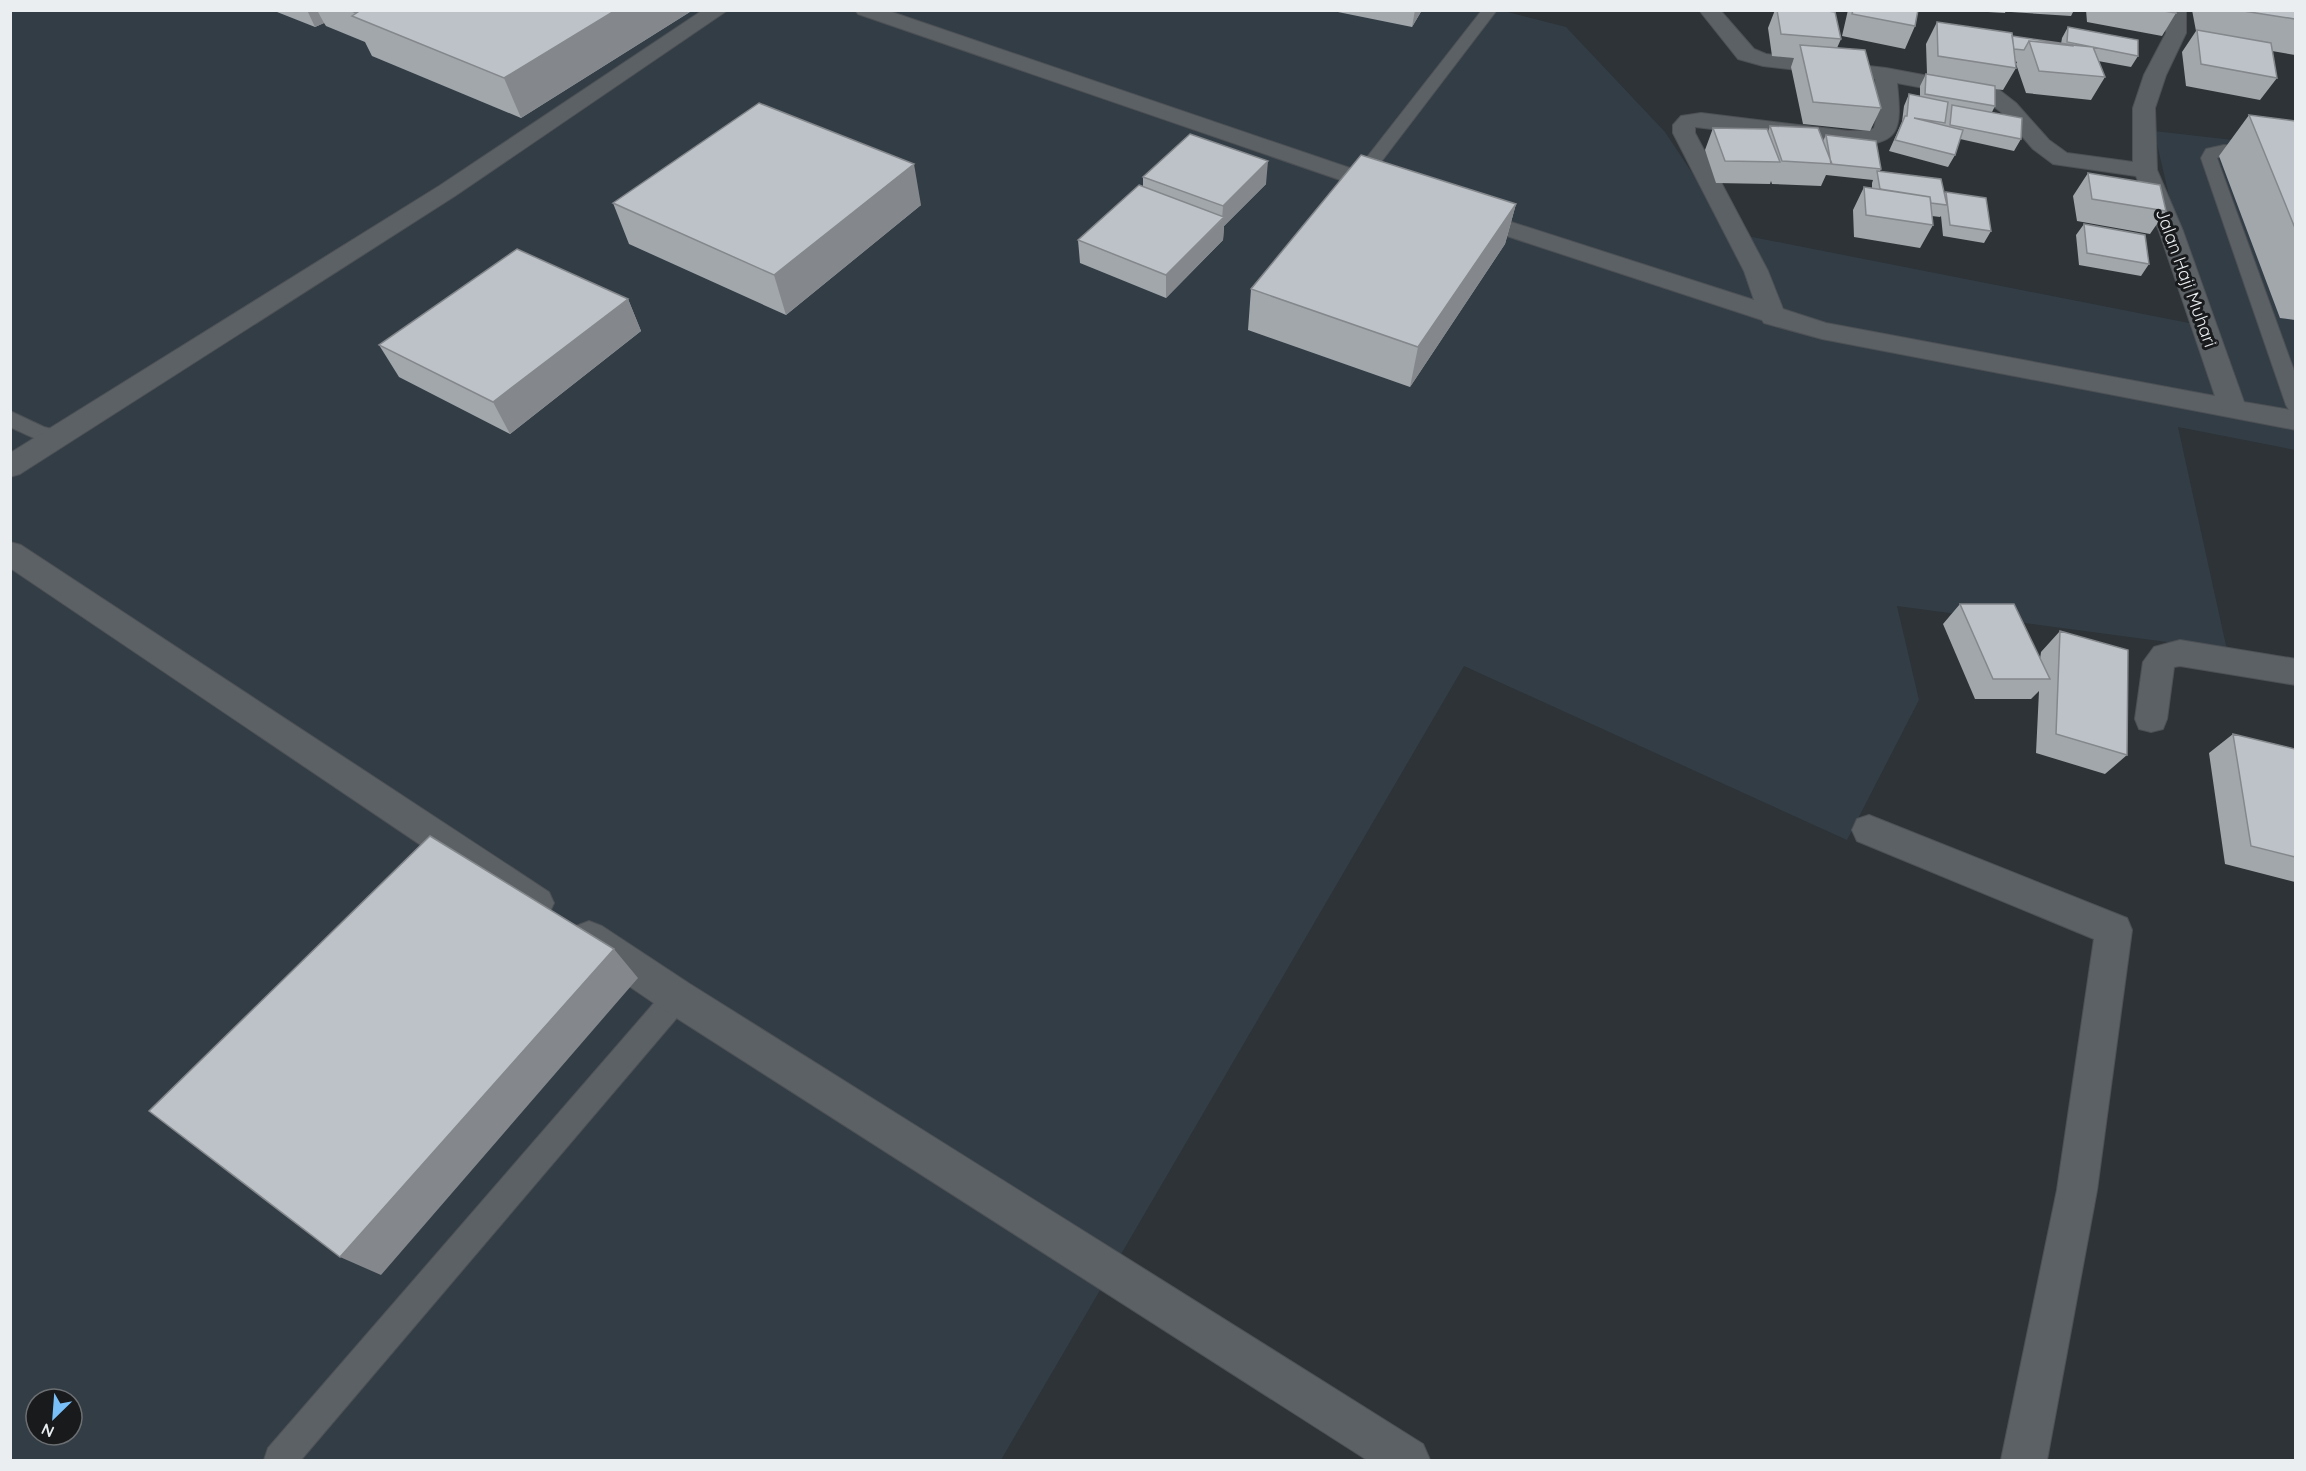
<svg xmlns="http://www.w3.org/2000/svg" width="2306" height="1471" font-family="Quicksand,sans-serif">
<rect width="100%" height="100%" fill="#2d3337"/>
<path fill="#333d46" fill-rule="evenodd" d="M10,11H1504L1566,27L1665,132L1732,233L2199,325L2154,131L2295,147V450L2178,427L2227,650L1897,606L1919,700L1847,840L1464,666L1001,1460H11ZM36,1399H72V1435H36Z"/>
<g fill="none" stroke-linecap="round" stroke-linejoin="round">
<defs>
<path id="service" d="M1482,10H1497L1365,183H1353L1350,179L1353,175Z
M2224,145L2296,150V160L2224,155L2217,158L2296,376V412L2289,410L2286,405L2201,158L2206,149Z
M10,411L44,427L64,432L67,437L64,442C47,447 26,434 10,427Z
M677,984L687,988L691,997L687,1006L301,1460H264L268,1448L667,988Z"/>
<path id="minor" d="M703,10H728L455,196L20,474L10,477V453L439,186Z
M855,10H886L1394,183L1398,188L1394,193L1386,195L1378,193L858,14Z
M1699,10H1720L1754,49L1766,54L1886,68L1998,89L2016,103L2049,140L2067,153L2133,162V108L2144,75L2166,33V10H2186V33L2166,75L2155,108L2157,170L2183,231L2244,402L2296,411V430L1822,339L1764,323L1762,320L1458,220L1454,215L1458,210L1466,208L1474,210L1754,300L1744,271L1673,133V125L1681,116L1701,113L1848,131H1869L1874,128L1877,115L1875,79L1763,66L1738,59ZM1897,83L1983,99L2001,112L2033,149L2053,164L2136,176L2159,231L2215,396L1826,323L1783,309L1768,271L1695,133V127L1848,145C1901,146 1902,130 1897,83Z
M10,542L21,545L549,892L554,903L549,914L536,919L523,914L10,568Z
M2180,640L2296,659V685L2180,666L2174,667L2167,719L2163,729L2151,732L2139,729L2135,719L2143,662L2154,647Z
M1869,815L2127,918L2132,930L2097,1190L2047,1460H2001L2057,1190L2094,939L1857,841L1852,830L1857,819Z
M589,921L602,926L690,984L1423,1444L1430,1460H1367L664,1010L576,950L571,938L576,926Z"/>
</defs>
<use href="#service" stroke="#4d5155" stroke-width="2"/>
<use href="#minor" stroke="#4d5155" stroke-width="2"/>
<use href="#service" fill="#5c6166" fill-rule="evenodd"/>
<use href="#minor" fill="#5c6166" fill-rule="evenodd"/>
</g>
<path fill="#a2a7ac" d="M272,10H693L521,118L372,56L365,42L326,26L324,23L315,27Z
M1328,10H1422L1412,27Z
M1641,10H1675L1674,12Z
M1775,10H1821L1841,39L1837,48L1881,108L1870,131L1803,124L1791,67L1794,58L1772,56L1768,28Z
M1848,10H1918L1915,26L1905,49L1842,36Z
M1954,10H2006L2005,13Z
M2011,10H2074L2071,16L2011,12Z
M2086,10H2175L2176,13L2162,36L2087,22Z
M2192,10H2295V55L2272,51L2277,78L2260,100L2186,86L2182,52L2196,31Z
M1937,22L2012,36L2061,44L2062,38L2068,27L2138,56L2131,67L2098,61L2105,77L2091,100L2026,93L2016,64L2017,62L2015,61L2016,68L2003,90L1995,89V106L1992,112L2021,139L2014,151L1960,139L1955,155L1948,167L1889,151L1902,122L1904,106L1909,94L1920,96V86L1926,74H1927L1926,44Z
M2249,115L2295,121V320L2280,318L2219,156Z
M1770,126L1823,141L1826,135L1881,169L1880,171L1944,194L1946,192L1991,231L1984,243L1943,236L1941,216L1940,217L1932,216L1933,225L1920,248L1854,237L1853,210L1864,187L1872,188V183L1873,180L1826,175L1821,186L1772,184L1771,181L1770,184L1716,183L1705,150L1713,128L1768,132Z
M2088,173L2166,211L2150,234L2077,221L2073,196Z
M1143,177L1266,184L1224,226L1223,240L1166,298L1080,263L1078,240L1143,187Z
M613,203L921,205L786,315L629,244Z
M1516,204L1505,244L1410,387L1248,330L1251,289Z
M2084,224L2149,264L2141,276L2079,265L2076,235Z
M628,299L641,331L510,434L399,377L379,345Z
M1960,604L2040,659L2041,652L2060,631L2127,755L2105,774L2036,753L2039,691L2031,699H1975L1943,624Z
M2233,734L2295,749V882L2225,864L2209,753Z"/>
<path fill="#84888c" d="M307,10H317L324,23L315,27Z
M616,10H693L521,118L504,78Z
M1415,10H1422L1412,27Z
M1268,161L1266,184L1224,226L1223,240L1166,298V275L1222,220L1223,206Z
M914,164L921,205L786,315L774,275Z
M1516,204L1505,244L1410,387L1418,347Z
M628,299L641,331L510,434L493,402Z
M614,949L638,978L381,1275L340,1257Z"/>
<path fill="#bcc2c8" stroke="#84888c" stroke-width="1.5" d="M350,10H361L356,13Z
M361,10H616L504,78L352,16Z
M1777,10H1821L1835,12L1841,39L1781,34Z
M1853,10H1918L1915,26L1852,14Z
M2158,10H2175L2176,13Z
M2237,10H2295V19Z
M1937,22L2012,33L2016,68L1938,56Z
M2068,27L2138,40V56L2067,42Z
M2197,30L2271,43L2277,78L2201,64Z
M2012,36L2073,45V46L2029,41L2024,50L2014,49Z
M2029,41L2093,47L2105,77L2039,71Z
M1800,45L1865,50L1881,108L1813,102Z
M1926,74L1995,86V106L1925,94Z
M1909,94L1948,102L1945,123L1914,118L1963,130L1955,155L1895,140L1905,116H1907Z
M759,103L914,164L774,275L613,203Z
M1952,105L2022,118L2021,139L1950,125Z
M2249,115L2295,121V228Z
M1770,126L1818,128L1832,164L1782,161Z
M1713,128L1767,129L1780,162L1725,161Z
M1190,134L1268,161L1223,206L1143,177Z
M1826,135L1876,141L1881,169L1831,164Z
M1361,155L1516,204L1418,347L1251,289Z
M1877,171L1941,179L1947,205L1931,203L1930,197L1880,189Z
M2088,173L2160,185L2166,211L2092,199Z
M1139,185L1224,217L1166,275L1078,240Z
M1864,187L1930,197L1933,225L1866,215Z
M1946,192L1986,198L1991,231L1950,225Z
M2084,224L2145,235L2149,264L2087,253Z
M517,249L628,299L493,402L379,345Z
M1960,604H2014L2050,679H1993Z
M2060,631L2128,650L2127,755L2056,734Z
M2233,734L2295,749V857L2251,846Z
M430,836L614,949L340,1257L149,1111Z"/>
<g text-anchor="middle" stroke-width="6" stroke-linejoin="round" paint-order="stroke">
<g font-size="18" fill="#eaeef1" stroke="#181a1c">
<text transform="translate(2186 278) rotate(70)" y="6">Jalan Haji Muhari</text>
</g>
</g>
<rect width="2306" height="1471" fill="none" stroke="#eaeef1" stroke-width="24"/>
<g transform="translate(54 1417) rotate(205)"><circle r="28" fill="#181a1c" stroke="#6c6f71" stroke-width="1.5"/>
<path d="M0-4.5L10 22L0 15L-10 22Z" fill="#79bff8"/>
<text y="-9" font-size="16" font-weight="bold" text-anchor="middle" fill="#eaeef1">N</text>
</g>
</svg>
